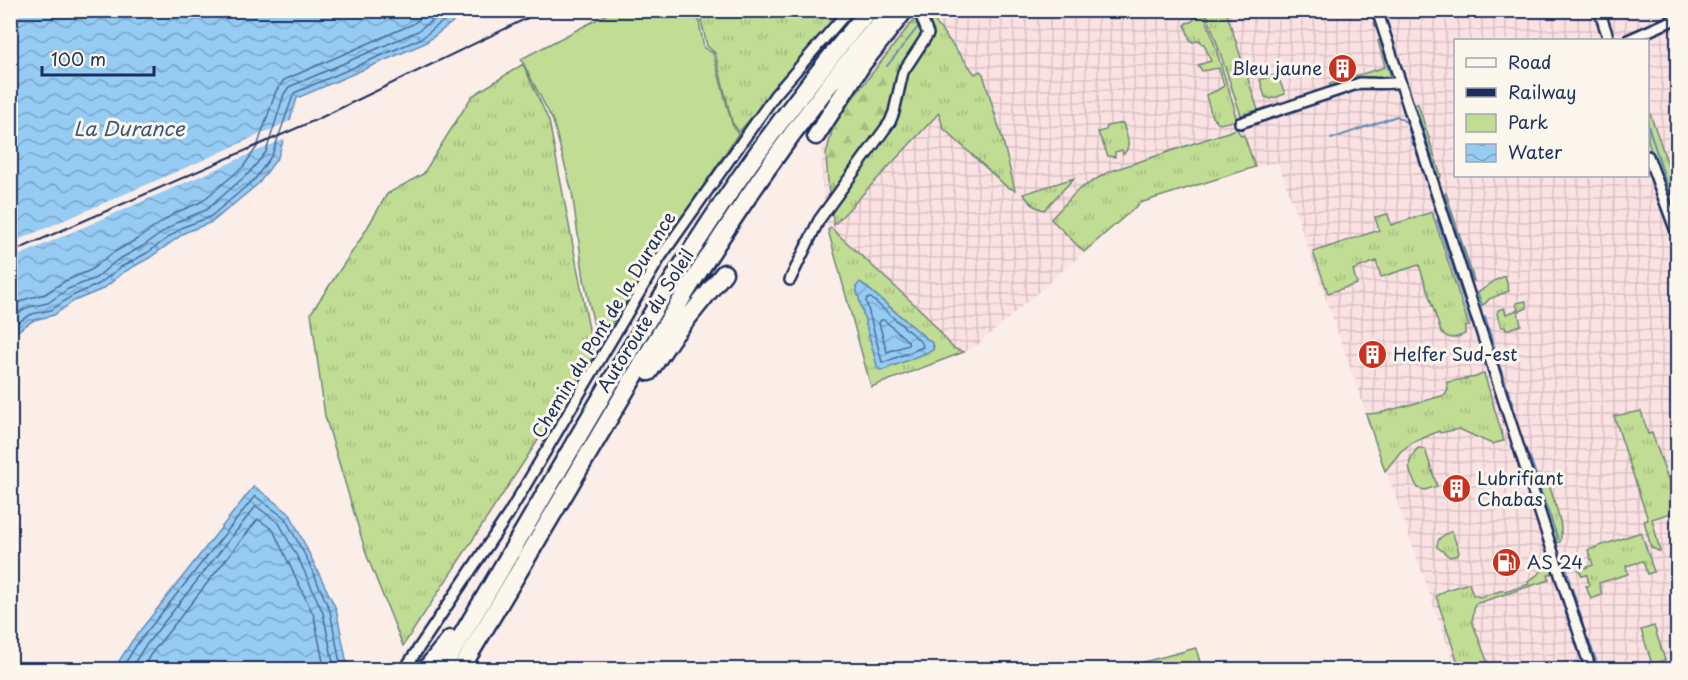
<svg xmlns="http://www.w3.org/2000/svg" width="1688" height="680" font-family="'Playpen Sans',sans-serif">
<defs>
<pattern id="industrial-grid" width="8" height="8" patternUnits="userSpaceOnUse" patternTransform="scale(1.5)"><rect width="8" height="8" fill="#fce1e3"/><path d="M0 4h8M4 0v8" fill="none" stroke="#d7c1c5"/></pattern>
<pattern id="grass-tufts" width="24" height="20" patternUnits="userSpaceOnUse" patternTransform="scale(1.5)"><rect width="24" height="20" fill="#c1dc93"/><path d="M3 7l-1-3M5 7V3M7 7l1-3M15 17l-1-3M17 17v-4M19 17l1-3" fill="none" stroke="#a5bd81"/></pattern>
<pattern id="forest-firs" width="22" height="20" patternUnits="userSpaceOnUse" patternTransform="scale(1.5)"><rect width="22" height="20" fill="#c1dc93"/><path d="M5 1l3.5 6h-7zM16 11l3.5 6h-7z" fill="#a5bd81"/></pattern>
<pattern id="water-waves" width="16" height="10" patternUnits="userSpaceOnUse" patternTransform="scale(1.5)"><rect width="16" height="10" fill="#96cbf4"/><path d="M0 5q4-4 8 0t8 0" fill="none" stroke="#7aa5c9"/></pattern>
</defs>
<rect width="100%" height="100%" fill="#fbede8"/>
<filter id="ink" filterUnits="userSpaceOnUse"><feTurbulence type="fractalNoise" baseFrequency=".0167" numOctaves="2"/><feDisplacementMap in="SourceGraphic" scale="12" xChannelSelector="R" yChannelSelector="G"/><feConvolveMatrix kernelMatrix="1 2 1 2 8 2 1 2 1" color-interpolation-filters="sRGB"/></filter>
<g filter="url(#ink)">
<path fill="url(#industrial-grid)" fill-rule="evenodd" d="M914,11H1677V664L1654,670L1456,669L1278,162L1255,167L1140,203L974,348L871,387L828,230L822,182L823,142L829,120ZM1456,40H1648V176H1456Z"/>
<path fill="url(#grass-tufts)" stroke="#6e8678" stroke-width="1.5" fill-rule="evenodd" d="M927,10L949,11L935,22L975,74L980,71L983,74L1003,141L1015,190L1007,187L943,128L939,113L834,225L831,208L901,89L914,58L923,51L929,41L930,26L925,20Z
M699,11H832L831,26L739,132L732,122L715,53L707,46Z
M1195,11H1204L1235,110L1234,111L1237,120L1220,124L1212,117L1206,95L1216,91L1224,86L1219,68L1202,71L1198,65L1211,61L1204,44H1202L1200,40L1193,42L1190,40L1185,25L1186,23L1191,22L1196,17Z
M1206,11H1226L1258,110L1241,115Z
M1383,39L1391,68L1389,77L1386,79L1370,77L1332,87L1329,84L1385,67L1378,41Z
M523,64L549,121L594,355L403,646L367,556L325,416L311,313L360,240L387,194L423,174L472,96Z
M1277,74L1285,94L1271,99L1265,97L1260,80Z
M1418,104L1441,176L1440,178L1435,175L1413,109L1414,105Z
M1648,108L1671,173L1677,170V221L1663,189L1648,141Z
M1123,123C1126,134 1133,147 1123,154L1122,150L1115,152V157L1108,156L1098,132L1106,130L1107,126Z
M1237,129L1241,136L1244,135L1255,167L1140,203L1084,252L1051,219L1078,190L1108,172Z
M1074,178L1044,210L1034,206L1023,194Z
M1446,193L1474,280V281L1468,278L1442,196Z
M1432,212L1469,326L1465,327V334C1454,339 1449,340 1441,332L1419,265L1381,277L1376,261L1353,270L1357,284L1328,293L1313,252L1379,230L1375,217L1388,214L1391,225Z
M831,228L926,315L953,348L964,352L871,387L828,230ZM862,283L933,344L934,347L931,351L883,370L878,369L856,287Z
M1505,276L1509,291L1489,299L1486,303L1480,306L1477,303L1476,294L1496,280Z
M1526,301L1527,308L1518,312L1521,325L1506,330L1505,327H1501L1497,314L1498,310L1504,308L1506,314L1518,310L1516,303Z
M1484,373L1504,441L1492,444L1459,429L1440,433L1439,431L1412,443L1401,451L1385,471L1366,414L1380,413L1445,395L1448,390L1447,382L1476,377Z
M1641,411L1648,434L1652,433L1677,505V511L1652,519L1660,551H1658L1651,547L1644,521L1648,520L1614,416Z
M1418,448L1425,449L1437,486L1425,490L1418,488C1408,472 1405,462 1418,448Z
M1546,483H1549C1553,501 1565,524 1560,542L1557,543L1553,535L1537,490L1538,486Z
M1452,531L1459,552L1458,555L1450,557L1437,547C1437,537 1444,535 1452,531Z
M1641,532L1654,572L1647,574L1643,561L1626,566L1628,574L1599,583L1602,595L1591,599L1586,586L1589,585L1587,575L1582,576L1579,570L1593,565L1588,550Z
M1548,568L1555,572L1548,575L1549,580L1475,604L1472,621L1489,666L1480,669H1460L1436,596L1446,590L1469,583L1473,595L1480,597L1503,590L1505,592L1529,584L1528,582L1542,571Z
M1654,626L1665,660L1652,664L1641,630Z
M1196,648L1202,669H1135L1133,665Z"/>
<path fill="url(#forest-firs)" stroke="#6e8678" stroke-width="1.5" d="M920,12L918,20L924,32C911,58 904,88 890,114C875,144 850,171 829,196L826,155L834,122Z"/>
<path fill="#c1dc93" stroke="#6e8678" stroke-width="1.5" d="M613,11H697L704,48L713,53L732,124L738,134L598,344L584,279L572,192L553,121L521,59Z"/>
<path fill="url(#water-waves)" stroke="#658db8" stroke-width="1.5" d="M11,11H467L425,43L297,98L278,157L259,183L212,222L186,232L149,258L124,272L103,289L74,301L54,315L34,320L11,335Z
M860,282L933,344V350L883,370L878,369L856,287Z
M254,486L290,514L336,609L347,664L345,669H114L132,641Z"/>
<path fill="#fbede8" d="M294,119L287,138L11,259V243L199,162Z"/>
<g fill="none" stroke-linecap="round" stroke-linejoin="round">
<path stroke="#4c6d9a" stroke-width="1.5" d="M867,298H871L922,343L923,347L885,362H882L866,301Z
M10,307L26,299L45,294L65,281L91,270L111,254L139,238L175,213L201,202L243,167L257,147L276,91L284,80L413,24L430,10
M10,318L29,307L48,303L68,289L96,278L116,261L143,246L179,221L206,210L249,173L266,152L284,94L289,87L418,31L445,10
M881,320H884L908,341V345L887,352L879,323Z
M10,327L32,314L51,310L72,296L99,284L121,267L147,253L183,227L210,217L255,179L272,155L294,93L422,38L457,10
M121,670L137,644L255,496L285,518L308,561L330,611L340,663V670
M130,670L143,649L256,506L279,523L301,564L323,613L333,662L332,670
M141,670L151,654L258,519L273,530L314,616L323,662V670"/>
<path stroke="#658db8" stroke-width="2" d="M930,17L939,10
M1380,41L1389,71
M887,66L918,27
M1416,108L1438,175
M1648,125L1666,182L1678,210
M1331,139L1397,116L1407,123L1413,145
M1419,159L1422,171
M1427,185L1434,207
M1445,196L1472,278
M1437,220L1471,323
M1478,294L1482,305
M1485,317L1495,349
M1484,360L1534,509
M1499,365L1513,404
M1530,457L1536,475
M1539,486L1558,539
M1563,558L1570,580
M1552,570L1553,573
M1572,588L1582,620
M1560,595L1570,626
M1589,641L1596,660
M1575,642L1578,650
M1582,663L1584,670"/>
<defs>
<path id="street" d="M1377,10L1591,670
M1599,10L1609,40
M1628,40L1678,18
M1240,123L1360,83C1374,83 1386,85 1400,82
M1648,156L1678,237
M790,280L819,220L890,122L894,112L903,72L928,34L922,19L924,10
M404,670L508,515L660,258L775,95L849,10"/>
<path id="highway" d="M816,136L863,63L905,10
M649,372L671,339L724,273
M425,670L450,639
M441,670C531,522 613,370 708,225C757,150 811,79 869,10
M460,670C512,584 562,498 613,412C696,272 783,133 891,10"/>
</defs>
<use href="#street" stroke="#1b2f5e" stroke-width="14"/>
<use href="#highway" stroke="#1b2f5e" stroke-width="21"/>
<use href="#street" stroke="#fbf7ec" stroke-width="9"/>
<use href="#highway" stroke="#fbf7ec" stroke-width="16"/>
<path stroke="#1b2f5e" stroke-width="2" d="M10,253L320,118L544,10"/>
</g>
</g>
<defs>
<symbol id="building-disc" viewBox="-11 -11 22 22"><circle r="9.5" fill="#c8321e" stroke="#fbf7ec"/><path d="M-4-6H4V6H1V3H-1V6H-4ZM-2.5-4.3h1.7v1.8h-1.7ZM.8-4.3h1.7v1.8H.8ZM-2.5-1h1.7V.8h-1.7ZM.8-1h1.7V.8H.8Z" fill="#fff"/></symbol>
<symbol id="fuel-disc" viewBox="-11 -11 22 22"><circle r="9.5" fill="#c8321e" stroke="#fbf7ec"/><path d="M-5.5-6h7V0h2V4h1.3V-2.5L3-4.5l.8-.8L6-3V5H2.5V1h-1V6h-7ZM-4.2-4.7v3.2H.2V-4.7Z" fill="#fff"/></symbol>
</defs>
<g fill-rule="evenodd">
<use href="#building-disc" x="1326" y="52" width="33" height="33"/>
<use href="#building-disc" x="1356" y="338" width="33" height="33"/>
<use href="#building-disc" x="1440" y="472" width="33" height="33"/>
<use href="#fuel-disc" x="1490" y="546" width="33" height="33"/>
</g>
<g text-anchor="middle" stroke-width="6" stroke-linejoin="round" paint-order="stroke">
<g font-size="18" fill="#1b2f5e" stroke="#fbf7ec" text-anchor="start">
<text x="1322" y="75" text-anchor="end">Bleu jaune</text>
<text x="1393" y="361">Helfer Sud-est</text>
<text x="1477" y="485">Lubrifiant<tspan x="1477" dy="21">Chabas</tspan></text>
<text x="1527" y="569">AS 24</text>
</g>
<g font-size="18" fill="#1b2f5e" stroke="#fbf7ec">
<text transform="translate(646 321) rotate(-58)" y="6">Autoroute du Soleil</text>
<text transform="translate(604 325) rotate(-59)" y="6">Chemin du Pont de la Durance</text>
</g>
<g font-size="20" font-style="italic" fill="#3a5684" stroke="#fbf7ec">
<text x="129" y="136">La Durance</text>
</g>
</g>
<rect width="1688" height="680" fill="none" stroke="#fbf7ec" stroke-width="36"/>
<rect x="18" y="18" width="1652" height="644" fill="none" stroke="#1b2f5e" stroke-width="2" filter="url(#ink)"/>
<rect x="1454" y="39" width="195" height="138" fill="#fbf7ec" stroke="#a1a7b3" stroke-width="1.5"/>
<rect x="1466" y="58" width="30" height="9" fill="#fbf7ec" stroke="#a1a7b3" stroke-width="1.5"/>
<text x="1508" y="69" font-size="18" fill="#1b2f5e">Road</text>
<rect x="1466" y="88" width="30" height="9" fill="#1b2f5e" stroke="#a1a7b3" stroke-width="1.5"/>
<text x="1508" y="99" font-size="18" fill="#1b2f5e">Railway</text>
<rect x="1466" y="114" width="30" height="18" fill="#c1dc93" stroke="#a1a7b3" stroke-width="1.5"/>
<text x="1508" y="129" font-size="18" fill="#1b2f5e">Park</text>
<rect x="1466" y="144" width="30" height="18" fill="url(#water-waves)" stroke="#a1a7b3" stroke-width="1.5"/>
<text x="1508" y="159" font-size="18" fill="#1b2f5e">Water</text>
<path d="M42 66v9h112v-9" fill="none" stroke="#1b2f5e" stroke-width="3"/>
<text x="51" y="66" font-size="18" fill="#1b2f5e" stroke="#fbf7ec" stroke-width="4.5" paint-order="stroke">100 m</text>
</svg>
